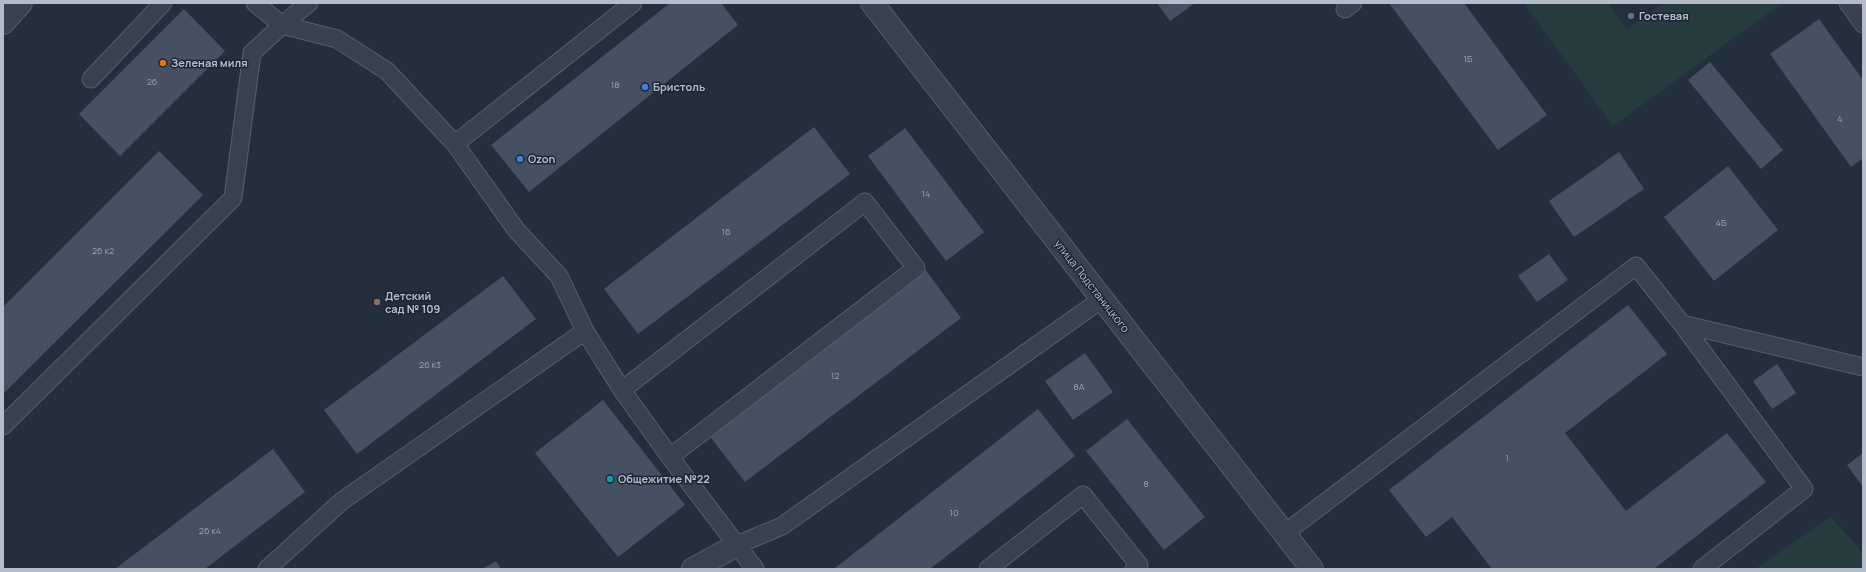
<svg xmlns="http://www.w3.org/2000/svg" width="1866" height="572" font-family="Manrope,sans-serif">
<rect width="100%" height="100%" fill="#242f3e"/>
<path fill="#263c3f" d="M1524,3H1608L1627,29L1663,3H1782L1613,126Z
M1831,517L1863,553V569H1755Z"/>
<path fill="#455162" d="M670,3H721L738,25L529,192L491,145Z
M1157,3H1195L1170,21Z
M1389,3H1464L1547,115L1498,150Z
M184,9L225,51L120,156L79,114Z
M1819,19L1863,80V158L1851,167L1770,54Z
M1710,62L1783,150L1761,169L1688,80Z
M814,127L850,174L638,334L604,289Z
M905,128L984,232L946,261L868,156Z
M159,151L203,195L3,394V307Z
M1619,152L1644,189L1574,237L1549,201Z
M1728,166L1778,230L1714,281L1664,217Z
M1549,254L1568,280L1537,302L1518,276Z
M925,269L961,318L745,482L708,434Z
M503,276L536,319L357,454L324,410Z
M1628,305L1667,354L1565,433L1626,511L1727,433L1766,482L1654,569H1492L1452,517L1426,537L1389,490Z
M1085,353L1113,392L1073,420L1045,381Z
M1777,364L1796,393L1772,409L1753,381Z
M603,400L685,505L618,557L535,453Z
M1038,409L1075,456L930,569H834Z
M1127,419L1205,517L1164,550L1086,451Z
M273,449L305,492L205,569H115Z
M1863,453V487L1847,465Z
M496,561L501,569H482Z"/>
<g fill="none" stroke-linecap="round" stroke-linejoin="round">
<defs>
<path id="service" d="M1848,3L1863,24
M1345,9L1353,3
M282,25L337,39L387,71L455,144L517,231L559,276L585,331L622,390L670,457L755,569
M282,25L309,3
M91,79L163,3
M455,144L633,3
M1682,324L1863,367
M622,390L865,202L916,268L670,457
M3,426L233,198L252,53L282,25L255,3
M1285,533L1636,266L1682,324L1804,489L1702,569
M737,545L782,526L1102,299
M267,569L342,501L585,331
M988,569L1083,495L1139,565L1134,569"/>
<path id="minor" d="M872,3L1312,569
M693,569L737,545"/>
<path id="tertiary" d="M3,23L21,3"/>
</defs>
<use href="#service" stroke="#565f6c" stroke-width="19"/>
<use href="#minor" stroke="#565f6c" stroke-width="24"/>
<use href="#tertiary" stroke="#565f6c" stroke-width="24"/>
<use href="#service" stroke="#38414e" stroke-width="17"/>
<use href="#minor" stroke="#38414e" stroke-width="22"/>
<use href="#tertiary" stroke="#38414e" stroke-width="22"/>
</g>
<circle fill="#5c6f8a" stroke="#1d2633" stroke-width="1.5" cx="1631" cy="16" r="4"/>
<circle fill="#e8710a" stroke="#1d2633" stroke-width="1.5" cx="163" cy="63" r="4"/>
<g fill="#3f7fe0" stroke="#1d2633" stroke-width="1.5">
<circle cx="645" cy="87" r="4"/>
<circle cx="520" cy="159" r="4"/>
</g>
<circle fill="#8d6e63" stroke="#1d2633" stroke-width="1.5" cx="377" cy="302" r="4"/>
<circle fill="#0f9aa8" stroke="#1d2633" stroke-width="1.5" cx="610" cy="479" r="4"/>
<g text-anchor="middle" stroke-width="3" stroke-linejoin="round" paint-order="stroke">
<g font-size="9" fill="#98a1af">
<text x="1468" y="62">1Б</text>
<text x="152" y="85">26</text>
<text x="615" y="88">18</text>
<text x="1840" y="122">4</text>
<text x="926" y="197">14</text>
<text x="1721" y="226">4Б</text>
<text x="726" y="235">16</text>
<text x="103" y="254">26 к2</text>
<text x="430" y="368">26 к3</text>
<text x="835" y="379">12</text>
<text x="1079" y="390">8А</text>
<text x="1507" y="461">1</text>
<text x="1146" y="487">8</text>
<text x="954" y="516">10</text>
<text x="210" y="534">26 к4</text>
</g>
<g font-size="11" font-weight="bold" fill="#b4bcc9" stroke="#1d2633" text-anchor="start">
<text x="1639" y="20">Гостевая</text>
<text x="171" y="67">Зеленая миля</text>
<text x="653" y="91">Бристоль</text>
<text x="528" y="163">Ozon</text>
<text x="385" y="300">Детский<tspan x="385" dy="13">сад № 109</tspan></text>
<text x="618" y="483">Общежитие №22</text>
</g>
<g font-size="11" fill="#b4bcc9" stroke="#1d2633">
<text transform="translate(1092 286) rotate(52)" y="4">улица Подстаницкого</text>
</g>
</g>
<rect width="1866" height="572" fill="none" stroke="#b4bcc9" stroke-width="8"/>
</svg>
